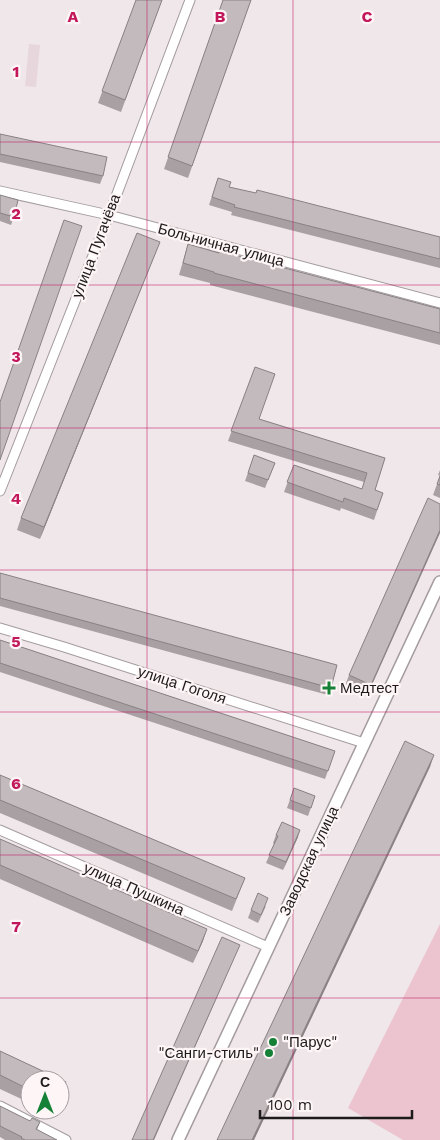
<svg xmlns="http://www.w3.org/2000/svg" width="440" height="1140" font-family="'Work Sans',sans-serif">
<rect width="100%" height="100%" fill="#f0e7ea"/>
<path fill="#e7d6db" d="M29,44L40,45L36,87L25,86Z"/>
<path fill="#ebc4d0" d="M440,924V1140H403L348,1108Z"/>
<g fill="none" stroke-linecap="round" stroke-linejoin="round">
<defs>
<path id="minor" d="M0,191L109,215L440,303
M0,491L109,215L190,0
M0,628L64,647L364,743
M0,830L268,947
M0,1106L66,1140"/>
<path id="tertiary" d="M178,1140L440,582"/>
</defs>
<use href="#minor" stroke="#a39b9d" stroke-width="11"/>
<use href="#tertiary" stroke="#a39b9d" stroke-width="14"/>
<use href="#minor" stroke="#fff" stroke-width="9"/>
<use href="#tertiary" stroke="#fff" stroke-width="11"/>
</g>
<path fill="#a8a0a3" d="M136,0H162L121,112L98,103Z
M223,0H251L188,178L164,169Z
M0,134L103,176L100,184L0,162Z
M218,178L229,187L440,237V268L231,215L232,212L209,205Z
M0,195L14,217L11,225L0,221Z
M160,242L40,539L17,530L21,518Z
M188,244L440,309V345L210,285V283L179,275Z
M255,367L259,419L385,458L375,490L383,493L374,520L341,508L340,511L284,492L294,465L362,489L364,482L228,441Z
M254,455L275,463L265,488L245,481Z
M440,470V498L433,495L440,476L438,475Z
M440,504L367,696L345,686L349,675Z
M0,573L331,688L328,695L0,606Z
M0,640L335,751L325,779L0,672Z
M0,775L245,878L232,911L0,813Z
M294,788L315,796L308,816L287,808Z
M276,835L298,837L283,870L266,863L274,844L273,843Z
M0,839L203,941L193,963L0,879Z
M266,906L258,923L248,918L251,910Z
M0,1051L66,1082L60,1097V1080H30V1103L0,1089Z
M0,1106L30,1121L40,1122L37,1130L57,1140H5L0,1137Z
M44,1110H54L52,1114Z"/>
<path fill="#888284" d="M160,242L155,254L40,539L44,527Z
M440,530V533L367,696L371,685Z
M434,755L430,767L254,1140H252Z
M300,830L298,837L283,870L286,862Z
M207,929L203,941L193,963L198,951Z
M240,945L154,1140H153Z"/>
<path fill="#c3babd" stroke="#888284" d="M136,0H162L125,100L102,91Z
M223,0H251L192,166L168,157Z
M0,134L107,157L103,176L0,154Z
M218,178L231,182L229,187L256,193L257,190L440,237V259L234,207L235,205L212,197Z
M0,195L18,200L14,217L0,213Z
M64,220L82,226L0,460V402Z
M137,233L160,242L44,527L21,518Z
M188,244L219,253L220,251L440,309V333L214,273V272L183,263Z
M255,367L275,374L259,419L385,458L375,490L383,493L377,510L344,498L343,502L287,482L294,465L362,489L367,473L231,431Z
M254,455L275,463L268,480L248,473Z
M440,476V485L437,484Z
M428,498L440,504V530L371,685L349,675Z
M0,573L337,665L331,688L0,598Z
M0,640L335,751L328,771L0,663Z
M405,741L434,755L252,1140H217Z
M0,775L245,878L236,899L0,800Z
M294,788L315,796L311,808L290,800Z
M282,822L300,830L286,862L269,855L278,836L276,835Z
M0,839L207,929L198,951L0,865Z
M258,893L268,898L261,915L251,910Z
M222,937L240,945L153,1140H132Z
M0,1051L66,1082L60,1094V1080H30V1090L0,1075Z
M0,1106L30,1121L32,1118L40,1122L36,1129L57,1140H25L21,1138L22,1137L0,1126Z"/>
<path fill="none" stroke="#c2185b" stroke-width="1" stroke-opacity="0.55" d="M147,0V1140M293,0V1140M0,142H440M0,285H440M0,428H440M0,570H440M0,712H440M0,855H440M0,998H440"/>
<g fill="#158136" stroke="#fef5f7" stroke-width="2">
<path d="M326.5 680.5h5v5h5v5h-5v5h-5v-5h-5v-5h5z"/>
<circle cx="273" cy="1042" r="5"/>
<circle cx="269" cy="1053" r="5"/>
</g>
<g text-anchor="middle" stroke-width="4.5" stroke-linejoin="round" paint-order="stroke">
<g font-size="15" fill="#1d1a1b" stroke="#fef5f7">
<text transform="translate(221 245) rotate(15)" y="5">Больничная улица</text>
<text transform="translate(96 246) rotate(-69)" y="5">улица Пугачёва</text>
<text transform="translate(182 685) rotate(18)" y="5">улица Гоголя</text>
<text transform="translate(309 861) rotate(-65)" y="5">Заводская улица</text>
<text transform="translate(134 889) rotate(24)" y="5">улица Пушкина</text>
</g>
<g font-size="15" fill="#1d1a1b" stroke="#fef5f7" text-anchor="start">
<text x="340" y="693">Медтест</text>
<text x="283" y="1047">"Парус"</text>
<text x="259" y="1058" text-anchor="end">"Санги-стиль"</text>
</g>
</g>
<g font-size="16" text-anchor="middle" font-weight="bold" fill="#c2185b" stroke="#fef5f7" stroke-width="4.5" stroke-linejoin="round" paint-order="stroke">
<text x="73" y="22">A</text>
<text x="220" y="22">B</text>
<text x="367" y="22">C</text>
<text x="16" y="77">1</text>
<text x="16" y="219">2</text>
<text x="16" y="362">3</text>
<text x="16" y="504">4</text>
<text x="16" y="647">5</text>
<text x="16" y="789">6</text>
<text x="16" y="932">7</text>
</g>
<g transform="translate(45 1095)"><circle r="24" fill="#fef5f7" stroke="#a49d9f"/>
<path d="M0-4L9 19L0 12L-9 19Z" fill="#158136"/>
<text y="-8" font-size="14" font-weight="bold" text-anchor="middle" fill="#1d1a1b">С</text>
</g>
<path d="M260 1110v8h152v-8" fill="none" stroke="#1d1a1b" stroke-width="2.5"/>
<text x="268" y="1110" font-size="15" fill="#1d1a1b" stroke="#fef5f7" stroke-width="4" paint-order="stroke">100 m</text>
</svg>
